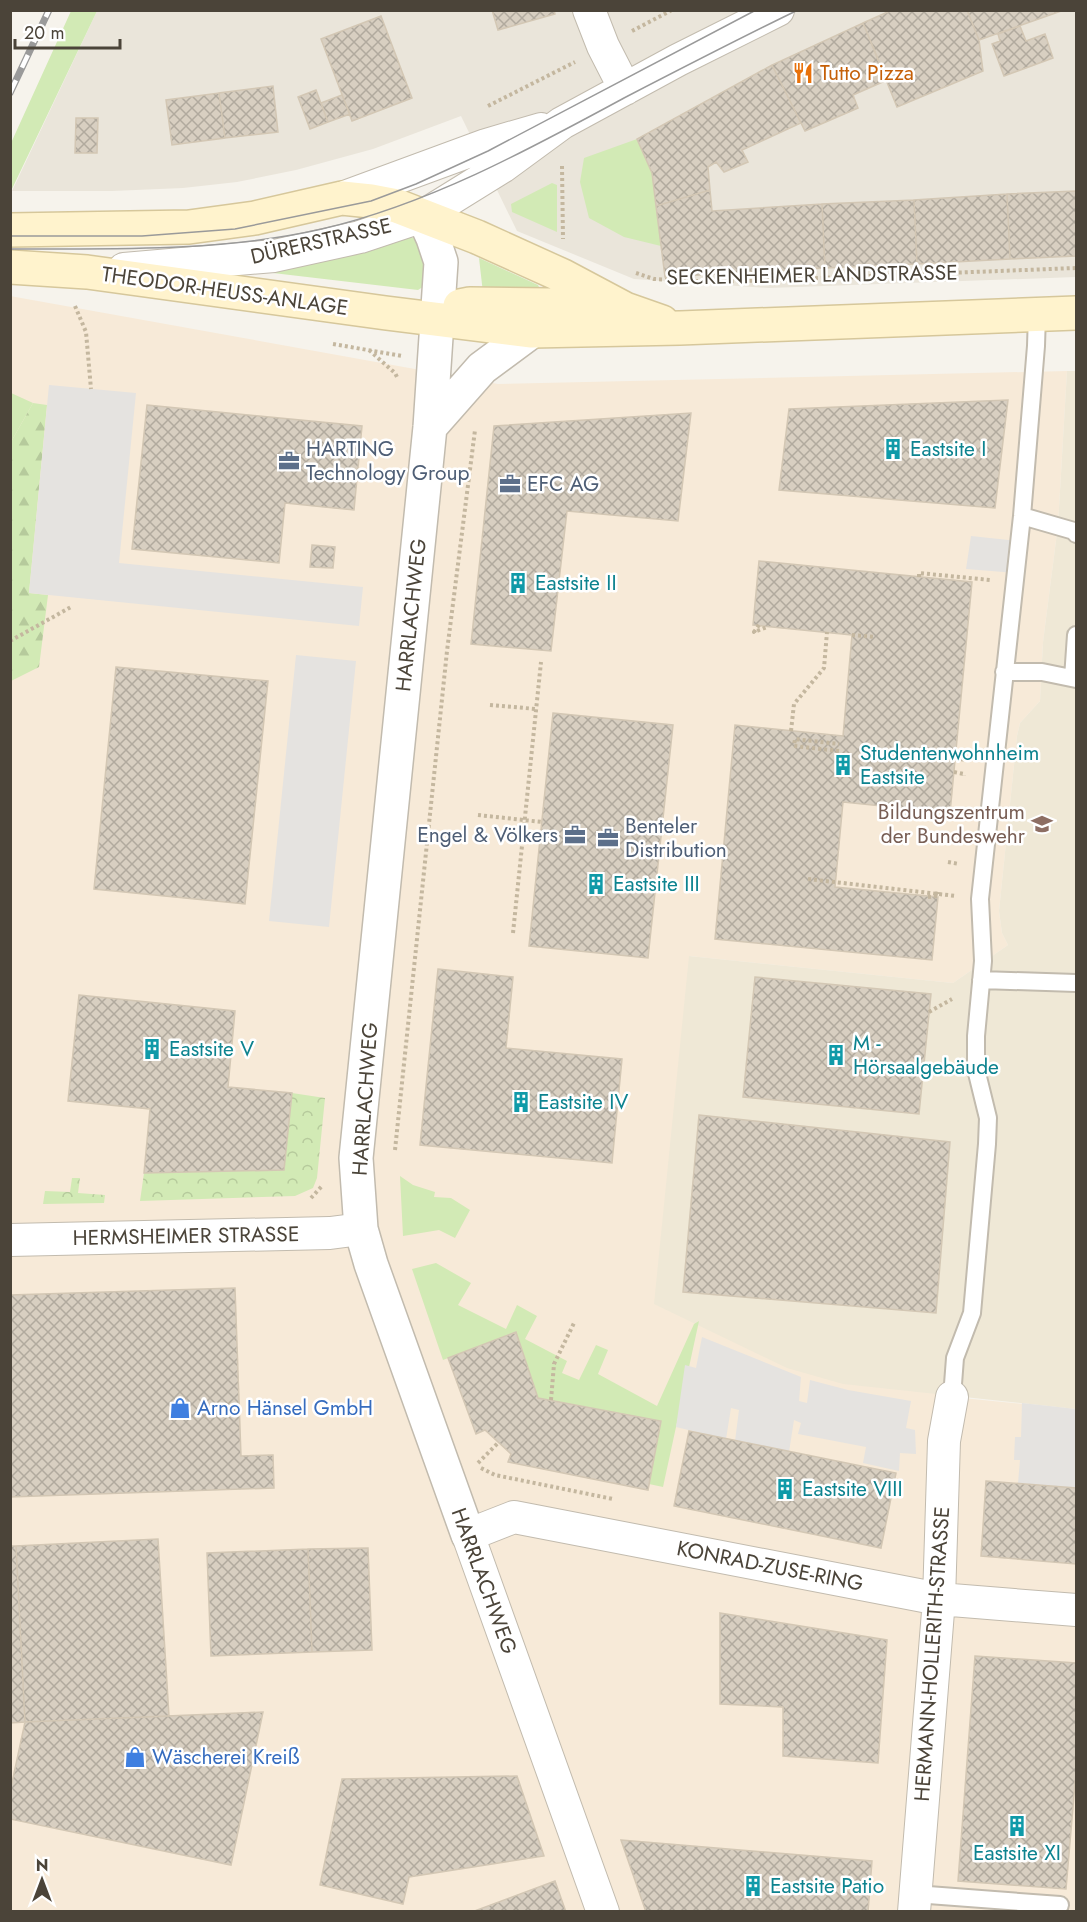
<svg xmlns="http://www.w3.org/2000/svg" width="1087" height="1922" font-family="Jost,sans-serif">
<defs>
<pattern id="forest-firs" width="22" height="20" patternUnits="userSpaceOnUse" patternTransform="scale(1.5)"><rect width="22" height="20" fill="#d2eab5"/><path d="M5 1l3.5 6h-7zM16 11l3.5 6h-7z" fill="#b6ca9c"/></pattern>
<pattern id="park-crowns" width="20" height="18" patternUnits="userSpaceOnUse" patternTransform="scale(1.5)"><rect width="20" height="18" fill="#d2eab5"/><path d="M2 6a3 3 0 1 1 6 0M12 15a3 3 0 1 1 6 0" fill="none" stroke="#b6ca9c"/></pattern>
<pattern id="building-cross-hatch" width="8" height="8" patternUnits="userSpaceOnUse" patternTransform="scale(1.5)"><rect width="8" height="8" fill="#d8cfc1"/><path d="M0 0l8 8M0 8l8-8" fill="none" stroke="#b1aa9e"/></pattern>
</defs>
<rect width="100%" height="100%" fill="#f6f3ec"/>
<path fill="#eae5da" d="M97,11H1076V277L769,288L634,279L517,231L461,116L373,149L296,170L237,182L183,188L112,191H12Z"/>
<path fill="#f7ead8" d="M10,296L498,384L1067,371L1058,525L1043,642L1040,701L1020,723L1017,736L999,911L1002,933L1008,945L953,983L689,956L952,1397L1076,1409V1911H11Z"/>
<path fill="#efe8d6" d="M1067,371H1076V1409L843,1384L787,1368L654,1304L689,956L953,983L1008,945L1002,933L999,911L1017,736L1020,723L1040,701L1043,642L1058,525Z"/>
<path fill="#d2eab5" d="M71,11H97L11,191V143Z
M637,139L652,173L661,246L624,237L589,218L580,182L584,158Z
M552,183L557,185V232L512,212L511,204Z
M400,232C431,243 427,256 426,285L418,290L273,273L268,269Z
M479,258L538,285L540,289L483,293Z
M11,393L33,403L11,442Z
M400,1176L413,1185L435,1192L434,1197L451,1198L470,1210L455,1238L439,1230L403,1236Z
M436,1263L471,1283L458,1305L506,1329L517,1305L537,1316L525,1339L567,1361L562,1373L579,1380L596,1345L608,1350L598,1374L657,1406L694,1324L699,1321L663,1487L649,1484L661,1421L538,1398L516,1332L443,1360L412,1269Z"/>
<path fill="url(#forest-firs)" d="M33,403L47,405L29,593L48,595L39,667L11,681V442Z"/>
<path fill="url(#park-crowns)" d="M292,1093L325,1098L317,1178L313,1188L295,1196L140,1201L144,1173L284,1170Z
M72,1178H80L78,1193L105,1195L104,1203L43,1204L45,1191L70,1192Z"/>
<path fill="#e5e3e0" d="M49,385L136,393L119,563L363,587L359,626L29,593Z
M971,536L1019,541L1016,573L966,569Z
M296,655L356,661L329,927L269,921Z
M702,1337L801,1377L799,1401L807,1403L810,1380L848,1390L911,1401L906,1428L915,1430L916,1454L900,1453L899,1471L863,1463L866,1447L798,1434L801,1423L794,1420L789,1452L735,1441L739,1410L731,1408L726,1439L676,1427L685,1365L696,1368Z
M1022,1403L1076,1409V1488L1018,1483L1020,1460H1014L1015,1437H1021Z"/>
<path fill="url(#building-cross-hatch)" stroke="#d3c7b4" stroke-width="1.5" d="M492,10H554L555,14L498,30Z
M892,10H967L979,40L983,71L897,107L863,23Z
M967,10H1064L979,40Z
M381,16L412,98L352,121L321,39Z
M863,23L887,80L853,95L858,108L805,131L772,65Z
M1020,26L1026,41L1045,34L1053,58L1004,76L992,44L1000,41L998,34Z
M772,65L801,123L742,150L748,162L724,172L716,162L708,167L710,190L656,206L652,173L637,139Z
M273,86L278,132L225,138L219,93Z
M316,90L328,122L310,129L298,97Z
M219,93L225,138L172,145L166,100Z
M342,95L350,114L328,122L321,103Z
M76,118H98L97,153H75Z
M710,190L712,211L822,204L825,268L665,277L656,206Z
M1076,191V256L1010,259L1007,194Z
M1007,194L1010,259L917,264L914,200Z
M914,200L917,264L825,268L822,204Z
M1008,400L995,508L779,490L789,409Z
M147,405L362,426L354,510L285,503L279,563L132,549Z
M691,413L678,521L567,511L551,651L471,644L494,426Z
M312,545L335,547L333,568L310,567Z
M759,561L972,582L950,813L843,802L835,887L938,897L932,960L715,939L735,725L843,736L852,635L753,625Z
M116,667L268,681L245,904L94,889Z
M553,713L673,725L648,958L529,946Z
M438,969L513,977L506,1048L622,1059L612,1163L420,1145Z
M755,977L931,994L919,1114L743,1097Z
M79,995L235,1011L228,1087L292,1093L284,1170L144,1173L150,1109L68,1101Z
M699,1115L950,1142L936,1313L683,1292Z
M235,1288L241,1456L273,1455L274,1488L10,1497V1295Z
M516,1332L538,1398L661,1421L648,1490L508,1462L511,1454L485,1430L476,1434L448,1358Z
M689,1431L896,1473L881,1548L674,1506Z
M986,1481L1076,1488V1564L981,1556Z
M158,1539L169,1716L25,1722L16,1546Z
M10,1546H16L25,1722L10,1723Z
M368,1548L372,1650L312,1652L308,1549Z
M308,1549L312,1652L211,1656L207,1553Z
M720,1613L887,1640L878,1763L783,1756V1707L720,1704Z
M975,1656L1076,1663V1772L1066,1889L958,1881Z
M263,1712L231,1865L10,1819V1792L25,1722Z
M517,1776L544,1856L409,1877L403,1904L320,1885L342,1779Z
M621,1840L872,1861L868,1912H646Z
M555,1881L566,1912H472Z"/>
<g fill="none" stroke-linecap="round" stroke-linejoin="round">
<defs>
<path id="service" d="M1022,516L1074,531L1076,534
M1004,672H1042L1076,679
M1073,678L1076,635
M981,980L1076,983
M952,1397L955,1358L972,1313L987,1144L988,1118L976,1069V1036L983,961L980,899L1022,516L1036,346L1037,314
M915,1894L1060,1905"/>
<path id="minor" d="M589,10L603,46L625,89
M342,198L486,145L541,129
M124,269L274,256L360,237L423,216L502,167L562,123L678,60L778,10
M10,1240L330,1233L361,1229
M603,1912L468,1535L514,1517L939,1599L1076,1610
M914,1912L939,1599L944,1441L952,1397"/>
<path id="tertiary" d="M423,216L433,238L441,262L430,427L356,1158L361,1229L371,1264L468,1535
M430,427L482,368L532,331"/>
<path id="secondary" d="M10,230L189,227L255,218L342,198L371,201L397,206L477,237L563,276L625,309L662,322
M10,267L87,272L386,313L532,331L680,328L1076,313
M460,306L470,304L551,305L615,309"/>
</defs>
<use href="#service" stroke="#c2bbae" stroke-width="20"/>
<use href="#minor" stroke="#c2bbae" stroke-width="34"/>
<use href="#tertiary" stroke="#c2bbae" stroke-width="36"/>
<use href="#secondary" stroke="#d6c79b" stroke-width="36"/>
<path stroke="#c4b79f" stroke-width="4" stroke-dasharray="3 3" stroke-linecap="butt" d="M632,31L672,10
M488,106L575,62
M562,166L563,239
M636,273L654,279L717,282L1076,268
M75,306L86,332L91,389
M333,344L402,356
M369,350L395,373L398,379
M919,577V573L990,580
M759,625L754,632L767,627
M852,635L875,637
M10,641L71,607
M490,705L536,709
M791,731L794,704L824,668L827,632
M839,751L794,746L795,739L839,744
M955,759L971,760
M954,772L964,774V776
M478,815L542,822
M948,862L959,864
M808,879L956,896
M928,897L938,896V894L934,893
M513,933L541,662
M929,1012L952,999
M395,1150L447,651L475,430
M311,1198L322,1186
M551,1400L554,1364L575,1321
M478,1463L498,1443
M481,1468L495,1475L613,1499"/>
<use href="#service" stroke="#fff" stroke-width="16"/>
<use href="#minor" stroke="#fff" stroke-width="32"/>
<use href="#tertiary" stroke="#fff" stroke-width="33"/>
<use href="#secondary" stroke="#fff3cd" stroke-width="33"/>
<path stroke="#9a9a9a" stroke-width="1.5" d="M10,236H142L235,229L371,201L416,184L488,151L756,10
M10,249C115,249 220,252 322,229C429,204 528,150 624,98C682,68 740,38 798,10"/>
<defs>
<path id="rail" d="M10,93L49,10"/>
</defs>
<use href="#rail" stroke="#9a9a9a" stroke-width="7"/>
<use href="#rail" stroke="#fff" stroke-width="4.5" stroke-dasharray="14" stroke-linecap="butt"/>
</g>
<defs>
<symbol id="restaurant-bare" viewBox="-9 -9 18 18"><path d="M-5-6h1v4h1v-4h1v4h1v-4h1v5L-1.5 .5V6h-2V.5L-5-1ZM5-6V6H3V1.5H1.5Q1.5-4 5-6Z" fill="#e8710a" stroke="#fff" stroke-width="2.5" paint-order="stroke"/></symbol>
<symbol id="building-bare" viewBox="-9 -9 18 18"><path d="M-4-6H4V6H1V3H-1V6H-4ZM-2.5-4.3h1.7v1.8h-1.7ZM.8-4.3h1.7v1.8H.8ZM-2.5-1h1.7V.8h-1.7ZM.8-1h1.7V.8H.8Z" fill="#0f9aa8" stroke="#fff" stroke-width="2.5" paint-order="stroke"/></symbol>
<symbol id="office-bare" viewBox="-9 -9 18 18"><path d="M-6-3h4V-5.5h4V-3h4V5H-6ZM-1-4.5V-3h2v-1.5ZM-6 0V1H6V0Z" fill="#5c6f8a" stroke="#fff" stroke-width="2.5" paint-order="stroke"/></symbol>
<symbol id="university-bare" viewBox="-9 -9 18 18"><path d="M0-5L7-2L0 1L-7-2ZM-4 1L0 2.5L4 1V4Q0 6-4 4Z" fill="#8d6e63" stroke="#fff" stroke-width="2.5" paint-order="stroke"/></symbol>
<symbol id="shop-bare" viewBox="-9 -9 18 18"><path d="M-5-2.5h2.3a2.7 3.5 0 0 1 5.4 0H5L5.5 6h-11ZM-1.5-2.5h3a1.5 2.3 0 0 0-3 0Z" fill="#3f7fe0" stroke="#fff" stroke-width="2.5" paint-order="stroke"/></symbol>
</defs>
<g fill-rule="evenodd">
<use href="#restaurant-bare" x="788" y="58" width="30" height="30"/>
<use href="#building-bare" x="878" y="434" width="30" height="30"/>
<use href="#office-bare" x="274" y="446" width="30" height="30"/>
<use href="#office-bare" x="495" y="469" width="30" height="30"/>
<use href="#building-bare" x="503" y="568" width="30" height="30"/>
<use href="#building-bare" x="828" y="750" width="30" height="30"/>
<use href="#university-bare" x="1027" y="809" width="30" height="30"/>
<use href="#office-bare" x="560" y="820" width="30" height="30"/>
<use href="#office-bare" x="593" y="823" width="30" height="30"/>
<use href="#building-bare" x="581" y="869" width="30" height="30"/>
<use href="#building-bare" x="137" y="1034" width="30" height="30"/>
<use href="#building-bare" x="821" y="1040" width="30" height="30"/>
<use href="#building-bare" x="506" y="1087" width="30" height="30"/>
<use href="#shop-bare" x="165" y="1393" width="30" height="30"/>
<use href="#building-bare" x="770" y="1474" width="30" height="30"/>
<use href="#shop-bare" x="120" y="1742" width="30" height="30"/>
<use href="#building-bare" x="1002" y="1811" width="30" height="30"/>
<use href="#building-bare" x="738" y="1871" width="30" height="30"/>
</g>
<g text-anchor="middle" stroke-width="5" stroke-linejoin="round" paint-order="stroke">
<g font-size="21" fill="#c56008" stroke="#fff" text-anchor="start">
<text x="820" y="80">Tutto Pizza</text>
</g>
<g font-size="21" fill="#4b4439" stroke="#fff">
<text transform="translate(321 241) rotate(-13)" y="7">DÜRERSTRASSE</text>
<text transform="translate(812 275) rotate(-1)" y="7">SECKENHEIMER LANDSTRASSE</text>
<text transform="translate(225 291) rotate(8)" y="7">THEODOR-HEUSS-ANLAGE</text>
<text transform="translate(411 615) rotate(-84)" y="7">HARRLACHWEG</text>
<text transform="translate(365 1099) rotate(-86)" y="7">HARRLACHWEG</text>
<text transform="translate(186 1236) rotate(-1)" y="7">HERMSHEIMER STRASSE</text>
<text transform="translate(770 1566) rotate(11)" y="7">KONRAD-ZUSE-RING</text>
<text transform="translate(484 1581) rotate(70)" y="7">HARRLACHWEG</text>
<text transform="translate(932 1654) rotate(-86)" y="7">HERMANN-HOLLERITH-STRASSE</text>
</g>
<g font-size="21" fill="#4e5e75" stroke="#fff" text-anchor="start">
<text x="306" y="456">HARTING<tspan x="306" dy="24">Technology Group</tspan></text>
<text x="527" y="491">EFC AG</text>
<text x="625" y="833">Benteler<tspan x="625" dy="24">Distribution</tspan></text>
<text x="558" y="842" text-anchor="end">Engel &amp; Völkers</text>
</g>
<g font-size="21" fill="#0d838f" stroke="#fff" text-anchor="start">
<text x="910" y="456">Eastsite I</text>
<text x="535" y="590">Eastsite II</text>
<text x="860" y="760">Studentenwohnheim<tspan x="860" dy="24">Eastsite</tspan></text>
<text x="613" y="891">Eastsite III</text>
<text x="853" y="1050">M -<tspan x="853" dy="24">Hörsaalgebäude</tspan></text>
<text x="169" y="1056">Eastsite V</text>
<text x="538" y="1109">Eastsite IV</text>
<text x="802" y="1496">Eastsite VIII</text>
<text x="1017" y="1860" text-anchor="middle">Eastsite XI</text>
<text x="770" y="1893">Eastsite Patio</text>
</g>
<g font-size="21" fill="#785e54" stroke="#fff" text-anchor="end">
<text x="1025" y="819">Bildungszentrum<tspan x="1025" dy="24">der Bundeswehr</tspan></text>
</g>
<g font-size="21" fill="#366cbe" stroke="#fff" text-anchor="start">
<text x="197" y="1415">Arno Hänsel GmbH</text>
<text x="152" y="1764">Wäscherei Kreiß</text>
</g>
</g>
<rect width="1087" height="1922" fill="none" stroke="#4b4439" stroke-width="24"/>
<g transform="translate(42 1880)" stroke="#ffffff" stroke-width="4.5" paint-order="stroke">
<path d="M0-4.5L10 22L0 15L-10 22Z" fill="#4b4439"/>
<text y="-9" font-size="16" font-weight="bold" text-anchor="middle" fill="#4b4439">N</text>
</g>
<path d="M15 39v9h105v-9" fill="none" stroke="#4b4439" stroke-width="3"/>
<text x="24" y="39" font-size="18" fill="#4b4439" stroke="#ffffff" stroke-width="4.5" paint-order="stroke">20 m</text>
</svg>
